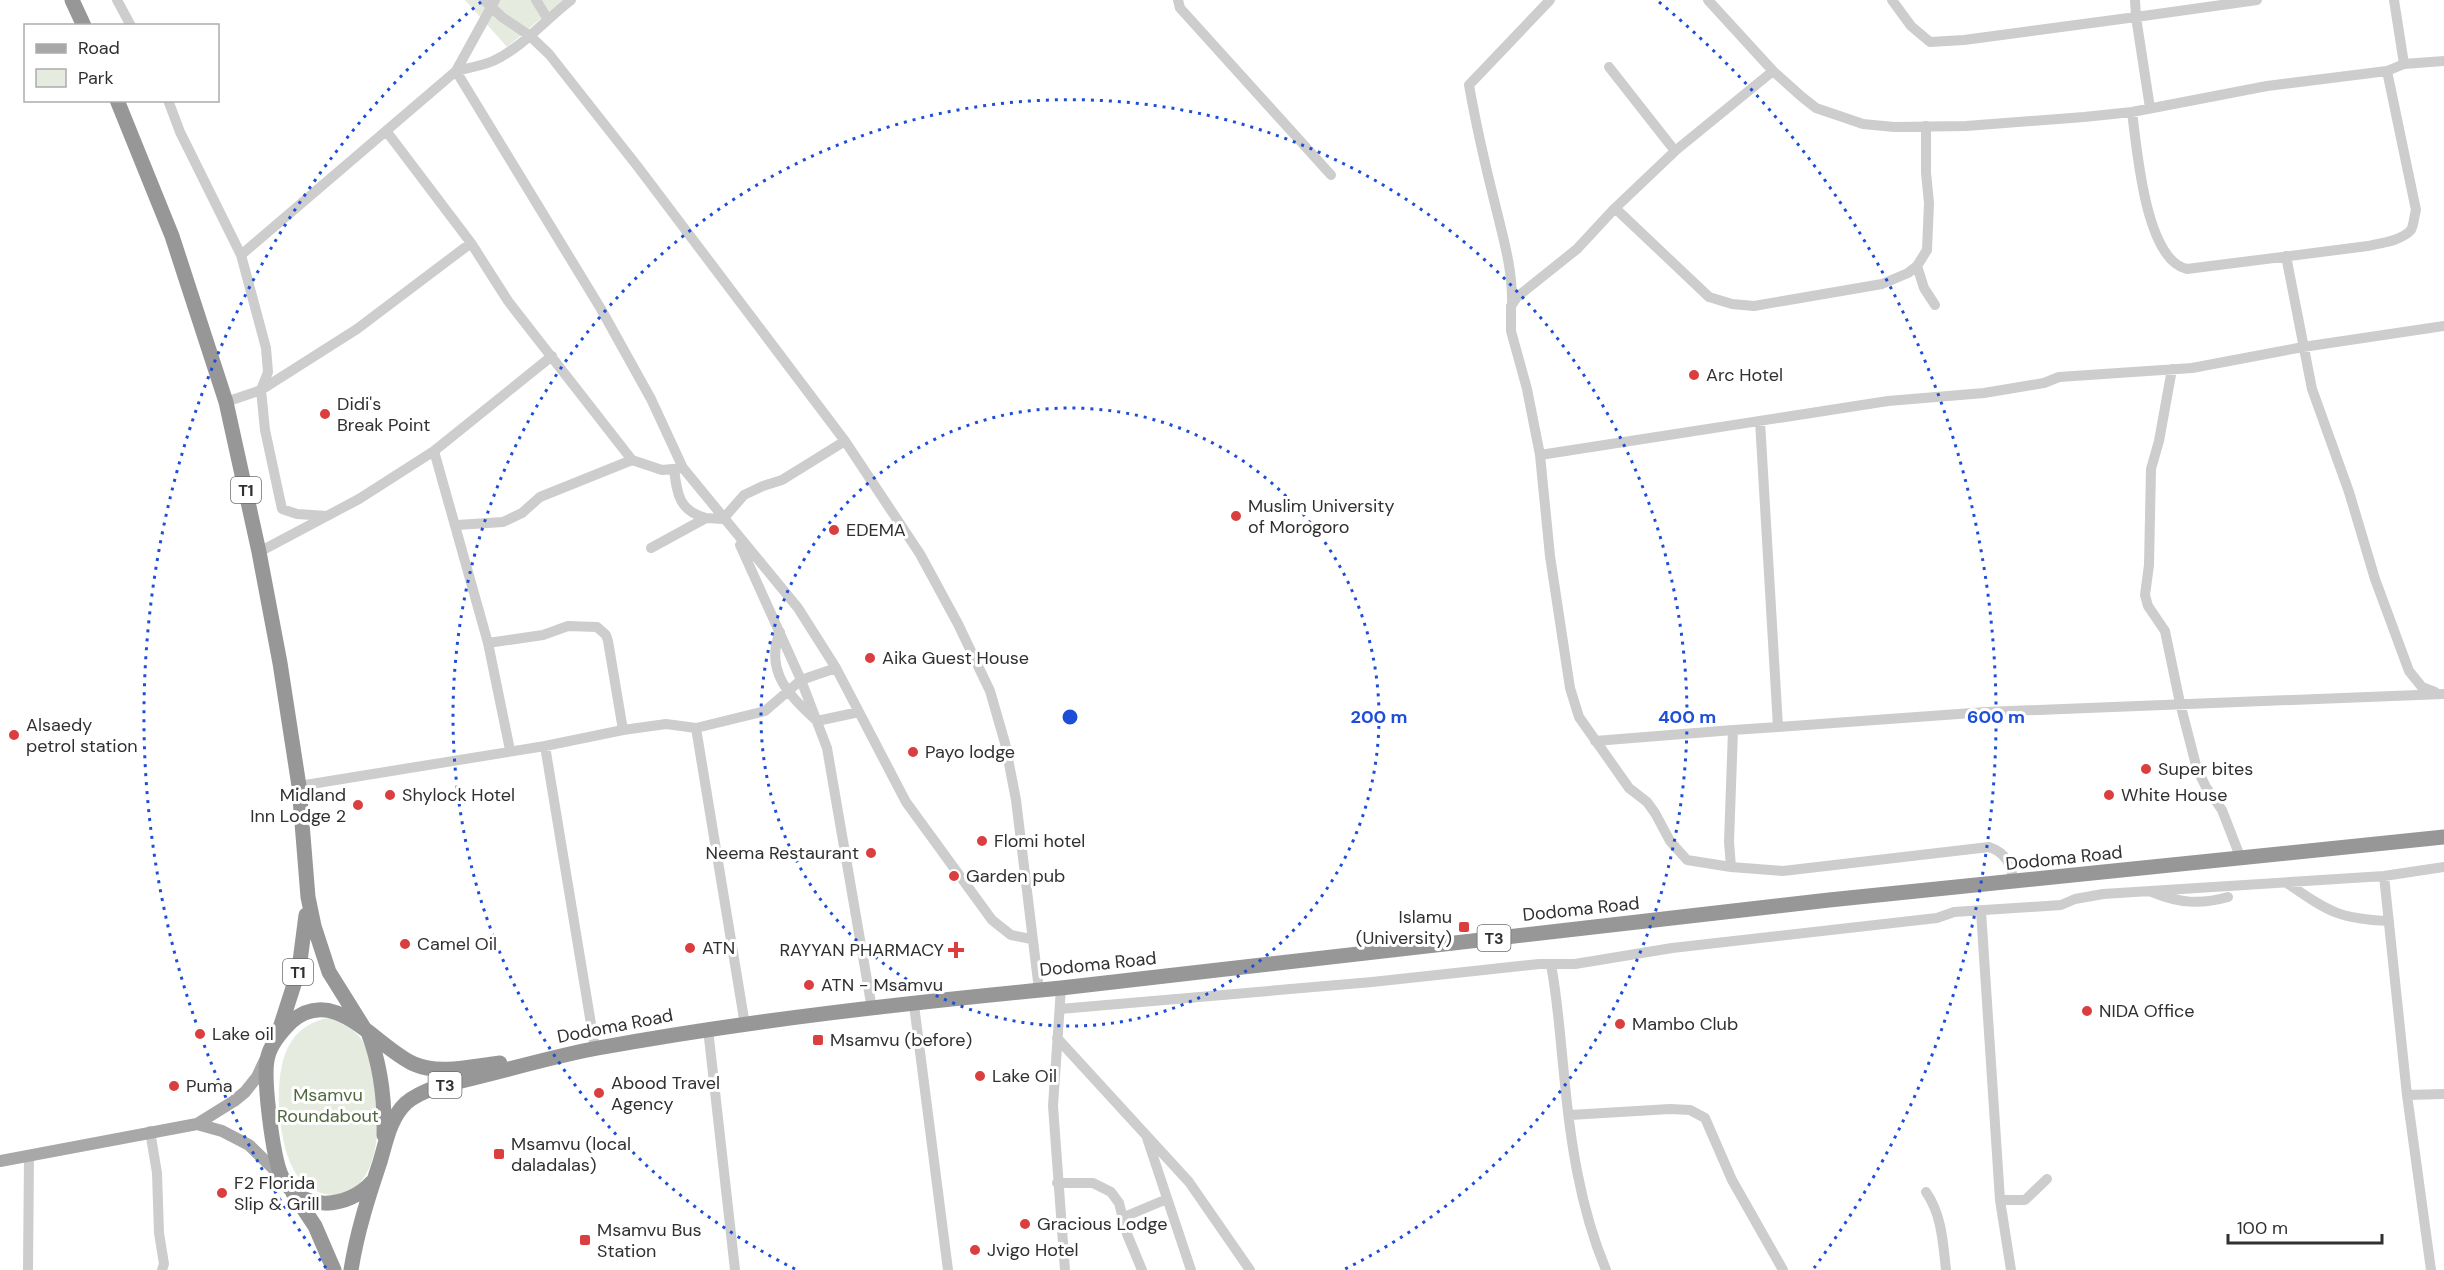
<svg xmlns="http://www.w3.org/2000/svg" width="2444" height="1270" font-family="'DM Sans',sans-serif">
<rect width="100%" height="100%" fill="#fff"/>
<path fill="#e5ecdf" d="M465,0H563L507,47Z
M328,1018C342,1022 353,1028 362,1040C383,1073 392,1192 335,1195C321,1195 307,1189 299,1178C277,1151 271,1071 291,1042C300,1028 313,1021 328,1018Z"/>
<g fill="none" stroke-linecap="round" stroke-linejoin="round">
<path stroke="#cdcdcd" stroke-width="10" d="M117,0L131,26
M484,0L502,17L530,36L549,54L638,167L845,441L920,554L958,624L990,691L1005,743L1016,800L1039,990
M495,0L456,71L601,309L651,399L683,468L798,608L836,668L906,802L992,920L1011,935L1031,939
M536,0L547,18
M1178,0L1180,8L1331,175
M1708,0L1773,71L1802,97L1816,108L1863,124L1894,127L1966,126L2084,117L2132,112L2267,86L2387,71L2404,64L2444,61
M1892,0L1911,26L1930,42L1964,40L2136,17L2150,108
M2135,0L2136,17L2257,0
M2394,0L2404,64
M1609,67L1675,151
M168,100L180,132L241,255
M2132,112C2137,148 2145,260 2187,269L2368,246C2381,243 2401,241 2411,230C2414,225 2414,216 2416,210L2387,71
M387,132L471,243L508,301L632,460
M1615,208L1709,297L1732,304L1754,306L1882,284L1908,273L1917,266L1927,250L1929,203L1926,173V126
M2286,256L2312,389L2349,492L2375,579L2409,671L2422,687L2435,692
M1917,266L1924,288L1935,305
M1512,305C1513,270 1503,237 1495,204C1485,164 1476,125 1469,85L1550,0
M2172,369L2159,441L2151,469L2149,565L2145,595L2148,606L2165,631L2180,703L2197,769L2206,787L2222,810L2241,859
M226,402L261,390L268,372L266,348L241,255L456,71C468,68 481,66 493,61C523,47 545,20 571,0
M434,451L488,643L510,750
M1540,455L1527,389L1511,331V306L1517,297L1577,249L1615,208L1675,151L1773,71
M674,469C677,494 679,511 706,518
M327,516L297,514L282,509L265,430L261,390L357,329L471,243
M457,525L503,522L522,513L540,497L632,460L662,470L683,468
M740,545L801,680L827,748L872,1009
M651,548L706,518L723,519L744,495L763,486L782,480L845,441
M259,552L359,499L434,451L552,356
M780,632C764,671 790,697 817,721L859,712
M488,643L543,635L568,626L597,627L606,635L608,641L623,730
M1778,727L1986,712L2443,694
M696,728L745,1025
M1595,741L1733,730
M545,746L595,1048
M299,786L545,746L623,730L666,724L696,728L765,711L801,680L836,668
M1731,867L1729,842L1733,730L1778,727L1760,421
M2384,876L2407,1095L2431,1270
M2014,883C2011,865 2007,853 1989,847L1783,871L1731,867L1687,860L1670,841L1655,813L1647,802L1629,788L1579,717L1570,688L1550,556L1540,455L1888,401L1984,393L2044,383L2059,377L2192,368L2303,347L2444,326
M2287,883C2328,911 2338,919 2389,921
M2152,892C2179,903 2200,905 2228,897
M1981,911L2000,1200
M1551,965C1558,1001 1560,1037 1564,1074C1570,1140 1580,1208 1606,1270
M1061,988L1053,1106L1065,1270
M914,1005L948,1270
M1060,1009L1372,982L1539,964H1575L1672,948L1937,918L1954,912L2061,905L2075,899L2103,894L2384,876L2444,867
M708,1029L735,1270
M1057,1038L1189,1182L1250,1270
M2407,1095L2444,1094
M1570,1115L1670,1109L1690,1110L1705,1118L1732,1180L1783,1270
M150,1131L157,1173L159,1233L164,1264L162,1270
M1147,1138L1191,1270
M1057,1183H1093L1111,1192L1119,1203L1127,1234L1142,1270
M1926,1192C1942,1215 1943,1243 1946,1270
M1124,1217L1167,1199
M28,1270L29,1155
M2011,1270L2000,1200H2025L2047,1179"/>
<path stroke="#a8a8a8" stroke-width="12" d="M197,1124L222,1131L249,1145L282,1177
M0,1161L197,1124L234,1101L245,1092L257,1077L265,1060"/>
<path stroke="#979797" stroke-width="15" d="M72,0L84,26
M117,100L172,236L226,402L259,552L280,663L299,786L308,897L314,926L329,972L364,1028
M279,1031L299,969L306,915
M368,1032C381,1066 385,1098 384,1135
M372,1182C348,1209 301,1213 282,1177C273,1159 262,1075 268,1056C271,1044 283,1030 291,1022C335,983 377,1048 414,1064C439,1075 473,1066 500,1063
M293,1193L315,1226L334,1270
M351,1270C357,1232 368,1198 380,1162C386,1142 390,1118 406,1103C415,1095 428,1090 439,1086C492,1075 544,1058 598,1048C751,1020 906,1003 1061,988L1829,900L2444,837"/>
</g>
<g fill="none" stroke="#1d4ed8" stroke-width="3" stroke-dasharray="3 6">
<circle cx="1070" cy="717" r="309"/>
<path d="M795 1269A617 617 0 1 1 1345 1269"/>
<path d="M326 1268A926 926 0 0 1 481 2M1659 2A926 926 0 0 1 1814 1268"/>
</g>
<g fill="#da3e3f" stroke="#fff" stroke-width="2">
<circle cx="1694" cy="375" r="6"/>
<circle cx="325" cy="414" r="6"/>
<circle cx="1236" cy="516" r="6"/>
<circle cx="834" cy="530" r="6"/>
<circle cx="870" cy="658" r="6"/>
<circle cx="14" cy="735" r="6"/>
<circle cx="913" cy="752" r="6"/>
<circle cx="2146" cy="769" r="6"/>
<circle cx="390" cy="795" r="6"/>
<circle cx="2109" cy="795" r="6"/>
<circle cx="358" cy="805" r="6"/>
<circle cx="982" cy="841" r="6"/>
<circle cx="871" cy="853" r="6"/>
<circle cx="954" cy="876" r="6"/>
<rect x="1458" y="921" width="12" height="12" rx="3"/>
<circle cx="405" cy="944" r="6"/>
<circle cx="690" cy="948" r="6"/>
<path d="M953 941h6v6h6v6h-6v6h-6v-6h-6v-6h6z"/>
<circle cx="809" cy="985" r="6"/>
<circle cx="2087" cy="1011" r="6"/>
<circle cx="1620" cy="1024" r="6"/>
<circle cx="200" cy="1034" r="6"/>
<rect x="812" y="1034" width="12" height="12" rx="3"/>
<circle cx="980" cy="1076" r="6"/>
<circle cx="174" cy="1086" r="6"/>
<circle cx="599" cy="1093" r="6"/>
<rect x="493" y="1148" width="12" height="12" rx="3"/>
<circle cx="222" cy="1193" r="6"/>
<circle cx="1025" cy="1224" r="6"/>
<rect x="579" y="1234" width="12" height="12" rx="3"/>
<circle cx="975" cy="1250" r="6"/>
</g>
<g text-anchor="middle" stroke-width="6" stroke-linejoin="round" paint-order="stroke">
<g fill="#fff" stroke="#6e6e6e" stroke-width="1.5">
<rect x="231" y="477" width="30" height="26" rx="4.5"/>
<rect x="1477.5" y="925" width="33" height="26" rx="4.5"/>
<rect x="283" y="959" width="30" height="26" rx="4.5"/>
<rect x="428.5" y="1072" width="33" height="26" rx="4.5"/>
</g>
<g font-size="16" font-weight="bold" fill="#303030">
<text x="246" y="496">T1</text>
<text x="1494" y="944">T3</text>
<text x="298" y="978">T1</text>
<text x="445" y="1091">T3</text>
</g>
<g font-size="18" fill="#303030" stroke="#fff" text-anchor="start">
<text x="1706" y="381">Arc Hotel</text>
<text x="337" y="410">Didi's<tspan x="337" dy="21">Break Point</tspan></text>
<text x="1248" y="512">Muslim University<tspan x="1248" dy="21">of Morogoro</tspan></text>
<text x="846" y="536">EDEMA</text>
<text x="882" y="664">Aika Guest House</text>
<text x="26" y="731">Alsaedy<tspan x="26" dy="21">petrol station</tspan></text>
<text x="925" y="758">Payo lodge</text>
<text x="2158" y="775">Super bites</text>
<text x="346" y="801" text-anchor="end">Midland<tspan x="346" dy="21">Inn Lodge 2</tspan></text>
<text x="402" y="801">Shylock Hotel</text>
<text x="2121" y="801">White House</text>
<text x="994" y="847">Flomi hotel</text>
<text x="859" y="859" text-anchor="end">Neema Restaurant</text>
<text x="966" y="882">Garden pub</text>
<text x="1452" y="923" text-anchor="end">Islamu<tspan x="1452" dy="21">(University)</tspan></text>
<text x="417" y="950">Camel Oil</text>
<text x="702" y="954">ATN</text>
<text x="944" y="956" text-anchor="end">RAYYAN PHARMACY</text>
<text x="821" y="991">ATN - Msamvu</text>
<text x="2099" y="1017">NIDA Office</text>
<text x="1632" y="1030">Mambo Club</text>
<text x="212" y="1040">Lake oil</text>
<text x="830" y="1046">Msamvu (before)</text>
<text x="992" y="1082">Lake Oil</text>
<text x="611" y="1089">Abood Travel<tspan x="611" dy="21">Agency</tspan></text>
<text x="186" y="1092">Puma</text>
<text x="511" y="1150">Msamvu (local<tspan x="511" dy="21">daladalas)</tspan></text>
<text x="234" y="1189">F2 Florida<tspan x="234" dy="21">Slip &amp; Grill</tspan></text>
<text x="1037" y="1230">Gracious Lodge</text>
<text x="597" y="1236">Msamvu Bus<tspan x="597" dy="21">Station</tspan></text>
<text x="987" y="1256">Jvigo Hotel</text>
</g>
<g font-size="18" fill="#303030" stroke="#fff">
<text transform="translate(2064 858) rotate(-6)" y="6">Dodoma Road</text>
<text transform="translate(1581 909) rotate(-6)" y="6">Dodoma Road</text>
<text transform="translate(1098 964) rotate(-6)" y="6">Dodoma Road</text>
<text transform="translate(615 1026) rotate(-11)" y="6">Dodoma Road</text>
</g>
<g font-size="18" fill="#506940" stroke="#fff">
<text x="328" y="1101">Msamvu<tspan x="328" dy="21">Roundabout</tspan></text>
</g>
</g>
<circle cx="1070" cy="717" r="9" fill="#1d4ed8" stroke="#fff" stroke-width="3"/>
<g font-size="18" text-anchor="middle" font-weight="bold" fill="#1d4ed8" stroke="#fff" stroke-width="6" stroke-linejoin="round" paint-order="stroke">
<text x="1379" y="723">200 m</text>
<text x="1687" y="723">400 m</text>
<text x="1996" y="723">600 m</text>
</g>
<rect x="24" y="24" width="195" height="78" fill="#ffffff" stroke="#acacac" stroke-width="1.5"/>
<rect x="36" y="44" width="30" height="9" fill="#a8a8a8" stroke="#acacac" stroke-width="1.5"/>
<text x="78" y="54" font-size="18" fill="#303030">Road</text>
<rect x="36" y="69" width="30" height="18" fill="#e5ecdf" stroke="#acacac" stroke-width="1.5"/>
<text x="78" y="84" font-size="18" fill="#303030">Park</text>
<path d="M2228 1234v9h154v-9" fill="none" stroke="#303030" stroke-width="3"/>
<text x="2237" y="1234" font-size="18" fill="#303030" stroke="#ffffff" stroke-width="4.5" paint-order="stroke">100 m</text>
</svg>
